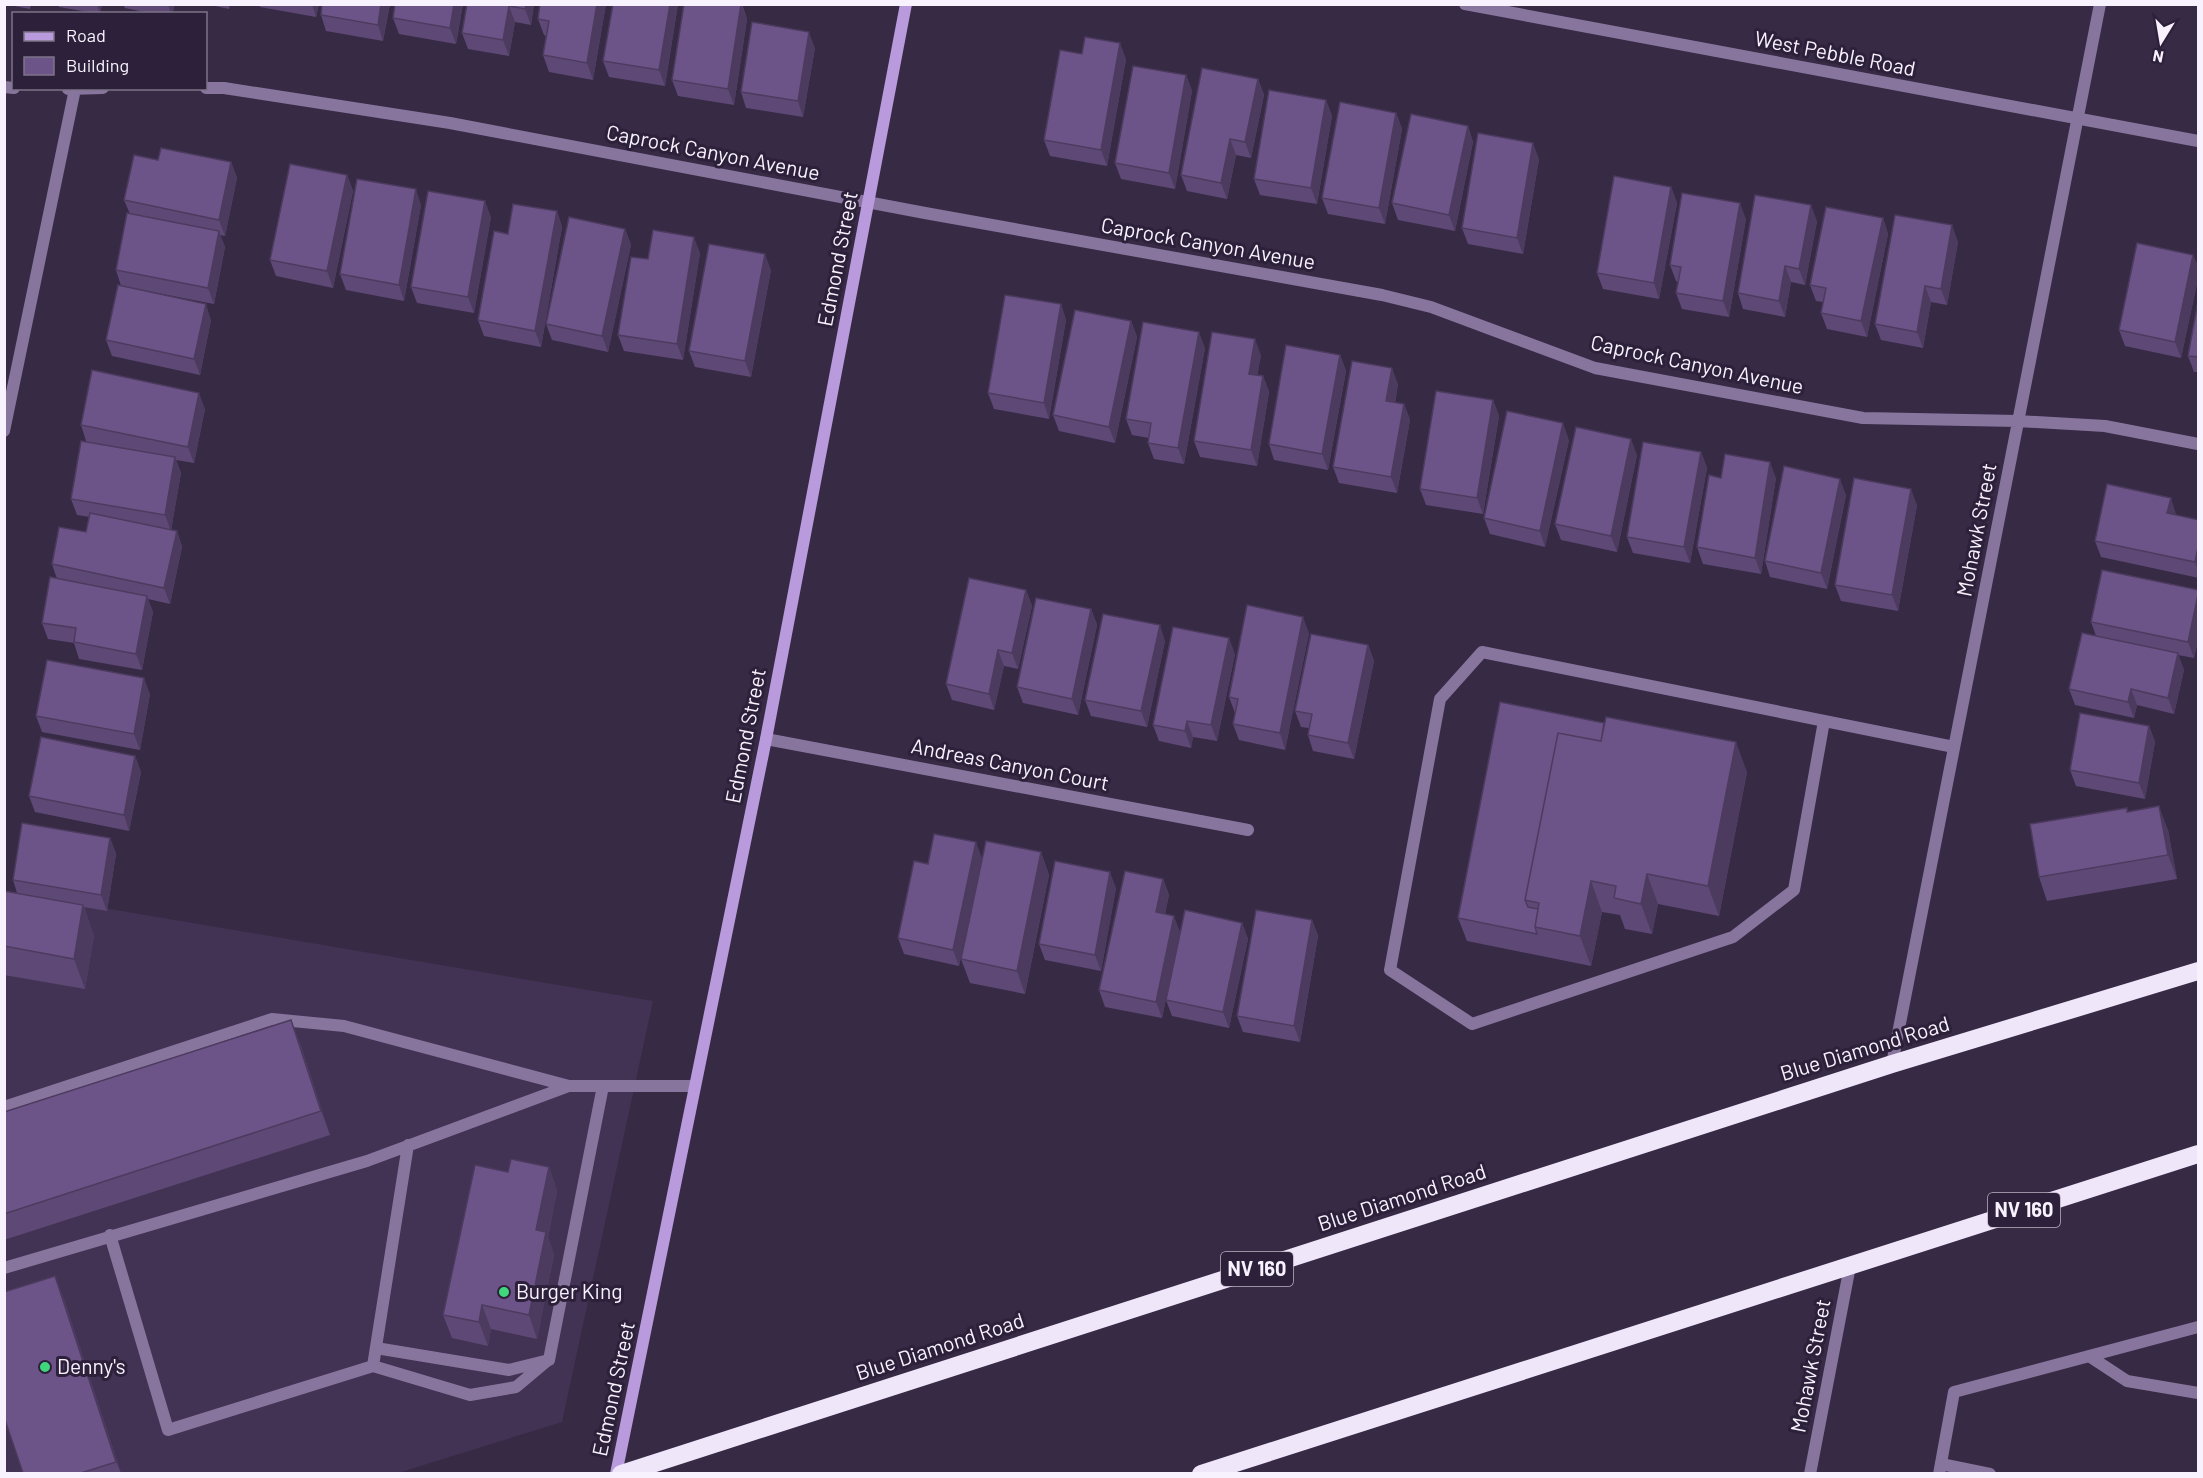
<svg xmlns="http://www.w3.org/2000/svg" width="2203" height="1478" font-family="Barlow,sans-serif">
<rect width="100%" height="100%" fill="#372a45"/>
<path fill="#423253" d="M4,891L653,1001L562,1422L398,1473H5Z"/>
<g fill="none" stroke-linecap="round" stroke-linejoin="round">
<path stroke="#88759e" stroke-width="12" d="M1824,721L1794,890L1733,937L1472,1024L1390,970L1440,699L1482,652L1954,747
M4,1107L272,1019L344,1026L569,1086
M110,1235L168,1430L373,1366L408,1145
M4,1268L367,1161L569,1086H695
M376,1348L509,1370L549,1360L603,1086
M2089,1356L2127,1381L2198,1393
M373,1366L470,1395L516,1387L547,1361
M1941,1464L1990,1474
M1939,1474L1954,1392L2198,1327"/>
<path stroke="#88759e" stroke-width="12" d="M1465,4L2198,141
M4,87L14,88
M206,88H224L450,123L925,213L1382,295L1431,307L1595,368L1863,418L2018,421L2105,426L2198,444
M68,89L103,88
M4,431L75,89
M766,739L1248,830
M1892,1064L2100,4
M1810,1474L1850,1266"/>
<path stroke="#b99adc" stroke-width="12" d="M616,1474L766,739L906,4"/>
<path stroke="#efe6fa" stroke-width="18" d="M621,1474L1892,1064L2198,971
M1201,1474L2198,1154"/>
</g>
<path fill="#5e4875" d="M4,4H31L30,9Z
M58,4H102L100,14L59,7Z
M123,4H174L173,14H154L125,8Z
M206,4H230L229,9Z
M259,4H319L316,17L260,7Z
M390,4L383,41L326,31L321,15Z
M395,4H463L456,44L399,34L393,18Z
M467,4H534L531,25L515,22L509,56L468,49L462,33Z
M606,4L593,80L549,72L543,55L546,36L544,35L538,19Z
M613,4H678L665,86L609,77L603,61Z
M684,4H742L747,19L734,105L678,96L672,80Z
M815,48L803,117L746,108L741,92Z
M1082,54L1126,59L1107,166L1050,156L1044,140Z
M1186,75L1192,91L1175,189L1121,179L1115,163Z
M1258,79L1264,95L1251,158L1236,155L1227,199L1187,191L1181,175Z
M1326,100L1332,116L1317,204L1260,195L1254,179Z
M1396,113L1402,129L1385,224L1328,214L1322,198Z
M1468,126L1473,142L1455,231L1398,220L1392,203Z
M1539,159L1523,254L1468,244L1462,228Z
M158,160L231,162L237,178L225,236L220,235L225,247L214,304L121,286L116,270L130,214L124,200Z
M347,175L353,191L333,288L276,276L270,260Z
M1671,187L1677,203L1659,299L1603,289L1597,273Z
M421,205L404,301L346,290L340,274Z
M557,211L562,227L541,347L484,336L478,320L508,234Z
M491,217L474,313L417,303L411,287Z
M1883,218L1888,234L1867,337L1827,329L1821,313L1823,302L1816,301L1810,285Z
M1746,219L1729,317L1682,309L1676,293L1678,282L1676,281L1670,265Z
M1817,221L1805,285L1791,282L1785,317L1743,309L1738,293Z
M625,229L631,245L608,352L552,340L546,324Z
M1958,242L1947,305L1931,302L1923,348L1881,340L1875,324Z
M700,253L683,360L624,351L618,335L648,259Z
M2193,255L2199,269V274L2181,358L2125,346L2119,330Z
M771,270L751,377L695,367L689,351Z
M2199,296V372H2194L2188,356Z
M1061,304L1066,320L1049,419L994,409L988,393Z
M211,320L200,375L112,356L106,340Z
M1131,321L1137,337L1115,443L1059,431L1053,415Z
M1205,348L1184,464L1154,459L1148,443L1149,438L1132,435L1126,419Z
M1261,355L1257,375L1263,376L1269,392L1257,466L1200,457L1194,441Z
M1340,355L1346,371L1328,470L1274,460L1269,444Z
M1398,384L1395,403L1404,404L1410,420L1397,493L1339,483L1333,467Z
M1493,400L1499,416L1483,514L1426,505L1420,489Z
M205,409L194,463L176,460L181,473L171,530L177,531L182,547L170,604L148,599L153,612L142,670L79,659L74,643L48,639L42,623L57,579L52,564L86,532L90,517L77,515L71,499L86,441L81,425Z
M1569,440L1545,547L1490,534L1484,518Z
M1701,452L1707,468L1690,563L1633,553L1627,537Z
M1637,455L1617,552L1561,540L1555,524Z
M1721,478H1776L1761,574L1703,564L1697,547Z
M1846,495L1827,589L1770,577L1765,561Z
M1917,505L1898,611L1841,601L1835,585Z
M2176,514V515L2199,520V578L2101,557L2095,541Z
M1026,590L1032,606L1018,669L1004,666L994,710L952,700L946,684Z
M2199,591V636L2194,658L2178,655L2184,670L2174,714L2137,705L2134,718L2075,705L2069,689L2096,636L2091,622Z
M1091,609L1097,625L1078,715L1023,703L1017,687Z
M1309,633L1285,750L1239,740L1233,724L1235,713L1229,697Z
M1165,641L1147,727L1091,716L1085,700Z
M1368,645L1374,661L1354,759L1313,751L1308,735L1309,728L1301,727L1295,711Z
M1235,654L1217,741L1193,737L1191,748L1159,741L1153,725Z
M150,694L140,750L42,732L36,716Z
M2149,726L2155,742L2145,799L2076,786L2070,770Z
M135,756L141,772L129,831L35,812L29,796Z
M1747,772L1719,916L1658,904L1652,934L1625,929L1620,915L1602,912L1591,966L1467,941L1458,918Z
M2127,808L2128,812L2168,830L2177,879L2047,901L2039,877Z
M110,838L116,854L107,911L84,907L94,936L85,989L4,975V891L17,893L13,880Z
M1041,852L1049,875L1025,994L970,983L961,959Z
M982,858L959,966L904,954L898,938L928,864Z
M1163,879L1169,895L1165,914L1180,932L1162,1018L1105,1007L1099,990Z
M1116,888L1101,971L1045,960L1039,944Z
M1312,920L1318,936L1300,1042L1243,1032L1237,1016Z
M1242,923L1248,939L1229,1028L1172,1016L1166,1000Z
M300,1043L330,1135L4,1240V1112Z
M549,1167L557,1191L548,1237L554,1255L537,1339L491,1329L488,1346L452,1338L443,1315L508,1172Z
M64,1299L121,1473H23Z"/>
<path fill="#4c3b5f" d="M97,4H102L100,14Z
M168,4H174L173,14H171Z
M312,4H319L316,17Z
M381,4H390L383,41L378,25Z
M454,4H463L456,44L450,28Z
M526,4H534L531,25L525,9Z
M597,4H606L593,80L587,63Z
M670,4H678L665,86L659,70Z
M741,4L747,19L734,105L728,89Z
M509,6L515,22L509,56L503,40Z
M809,32L815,48L803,117L798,101Z
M1120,43L1126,59L1107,166L1101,150Z
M1186,75L1192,91L1175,189L1169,173Z
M1258,79L1264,95L1251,158L1245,142Z
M1326,100L1332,116L1317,204L1311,188Z
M1396,113L1402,129L1385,224L1379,208Z
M1468,126L1473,142L1455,231L1449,215Z
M1230,139L1236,155L1227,199L1221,183Z
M1533,143L1539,159L1523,254L1517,238Z
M231,162L237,178L225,236L219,220Z
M347,175L353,191L333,288L327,271Z
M1671,187L1677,203L1659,299L1654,283Z
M416,189L421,205L404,301L399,285Z
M485,201L491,217L474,313L468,297Z
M1740,203L1746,219L1729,317L1723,301Z
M1811,205L1817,221L1805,285L1799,269Z
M557,211L562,227L541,347L535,331Z
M1883,218L1888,234L1867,337L1861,321Z
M1952,225L1958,242L1947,305L1941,289Z
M625,229L631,245L608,352L602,336Z
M219,231L225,247L214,304L208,288Z
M694,237L700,253L683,360L677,344Z
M765,254L771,270L751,377L745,361Z
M2193,255L2199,269V274L2181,358L2175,342Z
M1785,266L1791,282L1785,317L1779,301Z
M1925,286L1931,302L1923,348L1917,332Z
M206,304L211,320L200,375L194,359Z
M1061,304L1066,320L1049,419L1044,403Z
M1131,321L1137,337L1115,443L1109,427Z
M1199,332L1205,348L1184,464L1178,448Z
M1255,339L1261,355L1255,390L1249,374Z
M1340,355L1346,371L1328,470L1322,454Z
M1392,368L1398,384L1392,417L1386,401Z
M1263,376L1269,392L1257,466L1251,450Z
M199,393L205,409L194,463L188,447Z
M1493,400L1499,416L1483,514L1477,498Z
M1404,404L1410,420L1397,493L1391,477Z
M1563,423L1569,440L1545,547L1540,531Z
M1631,439L1637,455L1617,552L1611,536Z
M1701,452L1707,468L1690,563L1684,547Z
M175,457L181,473L171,531L165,515Z
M1770,462L1776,478L1761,574L1755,558Z
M1840,479L1846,495L1827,589L1821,573Z
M1911,489L1917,505L1898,611L1892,595Z
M2171,498L2176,514L2173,529L2167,513Z
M177,531L182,547L170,604L164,588Z
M2199,543V573L2195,562Z
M1026,590L1032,606L1018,669L1012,653Z
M2199,591V636L2194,658L2188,642Z
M147,596L153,612L142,670L136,654Z
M1091,609L1097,625L1078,715L1072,699Z
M1303,617L1309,633L1285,750L1280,733Z
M1160,625L1165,641L1147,727L1141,711Z
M1229,638L1235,654L1217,741L1211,725Z
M1368,645L1374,661L1354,759L1348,743Z
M998,650L1004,666L994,710L989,694Z
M2178,653L2184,670L2174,714L2168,698Z
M144,678L150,694L140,750L134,734Z
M2131,689L2137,705L2134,718L2128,702Z
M1187,721L1193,737L1191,748L1185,731Z
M2149,726L2155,742L2145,799L2139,783Z
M1736,742L1747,772L1719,916L1708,886Z
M135,756L141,772L129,831L124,815Z
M2159,806L2168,830L2177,879L2168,855Z
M110,838L116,854L107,911L101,895Z
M976,842L982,858L959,966L953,950Z
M1041,852L1049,875L1025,994L1017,971Z
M1110,872L1116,888L1101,971L1095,955Z
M1647,874L1658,904L1652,934L1641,904Z
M1163,879L1169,895L1162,928L1156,912Z
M1591,881L1602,912L1591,966L1580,936Z
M83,905L94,936L85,989L74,959Z
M1174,916L1180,932L1162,1018L1156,1002Z
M1312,920L1318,936L1300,1042L1294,1026Z
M1242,923L1248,939L1229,1028L1223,1012Z
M291,1020L300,1043L330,1135L321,1111Z
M549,1167L557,1191L548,1237L554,1255L537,1339L529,1315L536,1230Z
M55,1276L64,1299L121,1473L116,1462Z
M482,1305L491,1329L488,1346L479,1322Z"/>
<path fill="#6d5488" stroke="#4c3b5f" stroke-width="1.5" d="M322,4H381L378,25L321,15Z
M395,4H454L450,28L393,18Z
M467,4H526L525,9L509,6L503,40L462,33Z
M540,4H597L587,63L543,55L549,21L538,19Z
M613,4H670L659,70L603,61Z
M684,4H741L728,89L672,80Z
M752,22L809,32L798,101L741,92Z
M1085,37L1120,43L1101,150L1044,140L1060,50L1082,54Z
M1133,66L1186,75L1169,173L1115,163Z
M1202,68L1258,79L1245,142L1230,139L1221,183L1181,175Z
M1269,90L1326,100L1311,188L1254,179Z
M1340,102L1396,113L1379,208L1322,198Z
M1411,114L1468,126L1449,215L1392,203Z
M1478,133L1533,143L1517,238L1462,228Z
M161,148L231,162L219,220L124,200L134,155L158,160Z
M290,164L347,175L327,271L270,260Z
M1614,176L1671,187L1654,283L1597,273Z
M357,179L416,189L399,285L340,274Z
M428,191L485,201L468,297L411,287Z
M1682,193L1740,203L1723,301L1676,293L1681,267L1670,265Z
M1755,195L1811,205L1799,269L1785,266L1779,301L1738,293Z
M513,204L557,211L535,331L478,320L494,231L508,234Z
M1826,207L1883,218L1861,321L1821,313L1826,288L1810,285Z
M127,213L219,231L208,288L116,270Z
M1895,215L1952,225L1941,289L1925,286L1917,332L1875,324Z
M569,217L625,229L602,336L546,324Z
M653,230L694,237L677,344L618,335L631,257L648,259Z
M2137,243L2193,255L2175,342L2119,330Z
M709,244L765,254L745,361L689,351Z
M118,285L206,304L194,359L106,340Z
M1005,295L1061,304L1044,403L988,393Z
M2199,296V357L2188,356Z
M1075,310L1131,321L1109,427L1053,415Z
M1143,322L1199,332L1178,448L1148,443L1151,423L1126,419Z
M1212,332L1255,339L1249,374L1263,376L1251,450L1194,441Z
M1286,345L1340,355L1322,454L1269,444Z
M1352,361L1392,368L1386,401L1404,404L1391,477L1333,467Z
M92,370L199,393L188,447L81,425Z
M1436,391L1493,400L1477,498L1420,489Z
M1507,411L1563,423L1540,531L1484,518Z
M1576,427L1631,439L1611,536L1555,524Z
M81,441L175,457L165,515L71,499Z
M1643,442L1701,452L1684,547L1627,537Z
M1725,454L1770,462L1755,558L1697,547L1709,475L1721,478Z
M1784,466L1840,479L1821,573L1765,561Z
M1854,478L1911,489L1892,595L1835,585Z
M2107,484L2171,498L2167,513L2199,520V543L2195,562L2095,541Z
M90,513L177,531L164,588L52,564L59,527L86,532Z
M2102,570L2199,590L2188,642L2091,622Z
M50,577L147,596L136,654L74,642L76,628L42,623Z
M969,578L1026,590L1012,653L998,650L989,694L946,684Z
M1036,598L1091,609L1072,699L1017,687Z
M1247,605L1303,617L1280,733L1233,724L1238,699L1229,697Z
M1103,614L1160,625L1141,711L1085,700Z
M1173,627L1229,638L1211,725L1187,721L1185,731L1153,725Z
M2082,633L2178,653L2168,698L2131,689L2128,702L2069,689Z
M1311,634L1368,645L1348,743L1308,735L1312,714L1295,711Z
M47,660L144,678L134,734L36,716Z
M1500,702L1604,723L1601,741L1558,733L1525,900L1528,907L1538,909L1535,927L1537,934L1458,918Z
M2080,713L2149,726L2139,783L2070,770Z
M1606,717L1736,742L1708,886L1647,874L1641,904L1614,898L1616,886L1591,881L1580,936L1535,927L1539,903L1525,900L1558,733L1601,741Z
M41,737L135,756L124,815L29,796Z
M2159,806L2168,855L2039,877L2030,824L2127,808V812Z
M22,823L110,838L101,895L13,880Z
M934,834L976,842L953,950L898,938L914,861L928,864Z
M986,841L1041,852L1017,971L961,959Z
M1055,861L1110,872L1095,955L1039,944Z
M1125,871L1163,879L1156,912L1174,916L1156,1002L1099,990Z
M4,891L83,905L74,959L4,946Z
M1185,910L1242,923L1223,1012L1166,1000Z
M1256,910L1312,920L1294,1026L1237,1016Z
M291,1020L321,1111L4,1214V1112Z
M511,1159L549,1167L536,1230L546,1232L529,1315L482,1305L479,1322L443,1315L475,1165L508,1172Z
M55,1276L116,1462L81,1473H23L4,1417V1292Z"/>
<g fill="#40d77c" stroke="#2d203a" stroke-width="2">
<circle cx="504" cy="1292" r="6"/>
<circle cx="45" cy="1367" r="6"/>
</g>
<g text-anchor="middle" stroke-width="6" stroke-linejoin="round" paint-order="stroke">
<g fill="#2d203a" stroke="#bab3c2" stroke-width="1.5">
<rect x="1988" y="1193" width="72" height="34" rx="4.5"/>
<rect x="1221" y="1252" width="72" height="34" rx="4.5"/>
</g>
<g font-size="20" font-weight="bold" fill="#f7f2fd">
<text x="2024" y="1217">NV 160</text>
<text x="1257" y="1276">NV 160</text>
</g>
<g font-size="21" fill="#f7f2fd" stroke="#2d203a">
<text transform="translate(1835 54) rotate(11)" y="7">West Pebble Road</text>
<text transform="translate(713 153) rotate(11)" y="7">Caprock Canyon Avenue</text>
<text transform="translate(1208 244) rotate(10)" y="7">Caprock Canyon Avenue</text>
<text transform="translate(838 259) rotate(-79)" y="7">Edmond Street</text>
<text transform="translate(1697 365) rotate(12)" y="7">Caprock Canyon Avenue</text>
<text transform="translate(1977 530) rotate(-79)" y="7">Mohawk Street</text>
<text transform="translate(746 736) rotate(-79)" y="7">Edmond Street</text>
<text transform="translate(1010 765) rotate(11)" y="7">Andreas Canyon Court</text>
<text transform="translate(1865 1049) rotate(-17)" y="7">Blue Diamond Road</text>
<text transform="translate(1402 1198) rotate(-18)" y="7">Blue Diamond Road</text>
<text transform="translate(940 1347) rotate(-18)" y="7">Blue Diamond Road</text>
<text transform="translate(1811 1366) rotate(-79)" y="7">Mohawk Street</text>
<text transform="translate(614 1389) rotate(-78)" y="7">Edmond Street</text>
</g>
<g font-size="21" fill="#f7f2fd" stroke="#2d203a" text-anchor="start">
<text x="516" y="1299">Burger King</text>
<text x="57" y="1374">Denny's</text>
</g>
</g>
<rect width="2203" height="1478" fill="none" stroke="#f7f2fd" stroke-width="12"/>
<rect x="12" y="12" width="195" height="78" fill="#2d203a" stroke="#7e7488" stroke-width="1.5"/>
<rect x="24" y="32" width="30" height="9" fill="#b99adc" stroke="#7e7488" stroke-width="1.5"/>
<text x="66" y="42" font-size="18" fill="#f7f2fd">Road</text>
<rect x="24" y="57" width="30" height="18" fill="#6d5488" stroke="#7e7488" stroke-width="1.5"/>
<text x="66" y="72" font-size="18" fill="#f7f2fd">Building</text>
<g transform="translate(2161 42) rotate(191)" stroke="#2d203a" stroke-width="4.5" paint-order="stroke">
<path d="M0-4.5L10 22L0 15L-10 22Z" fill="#f7f2fd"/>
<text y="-9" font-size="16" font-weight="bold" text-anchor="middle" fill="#f7f2fd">N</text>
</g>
</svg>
